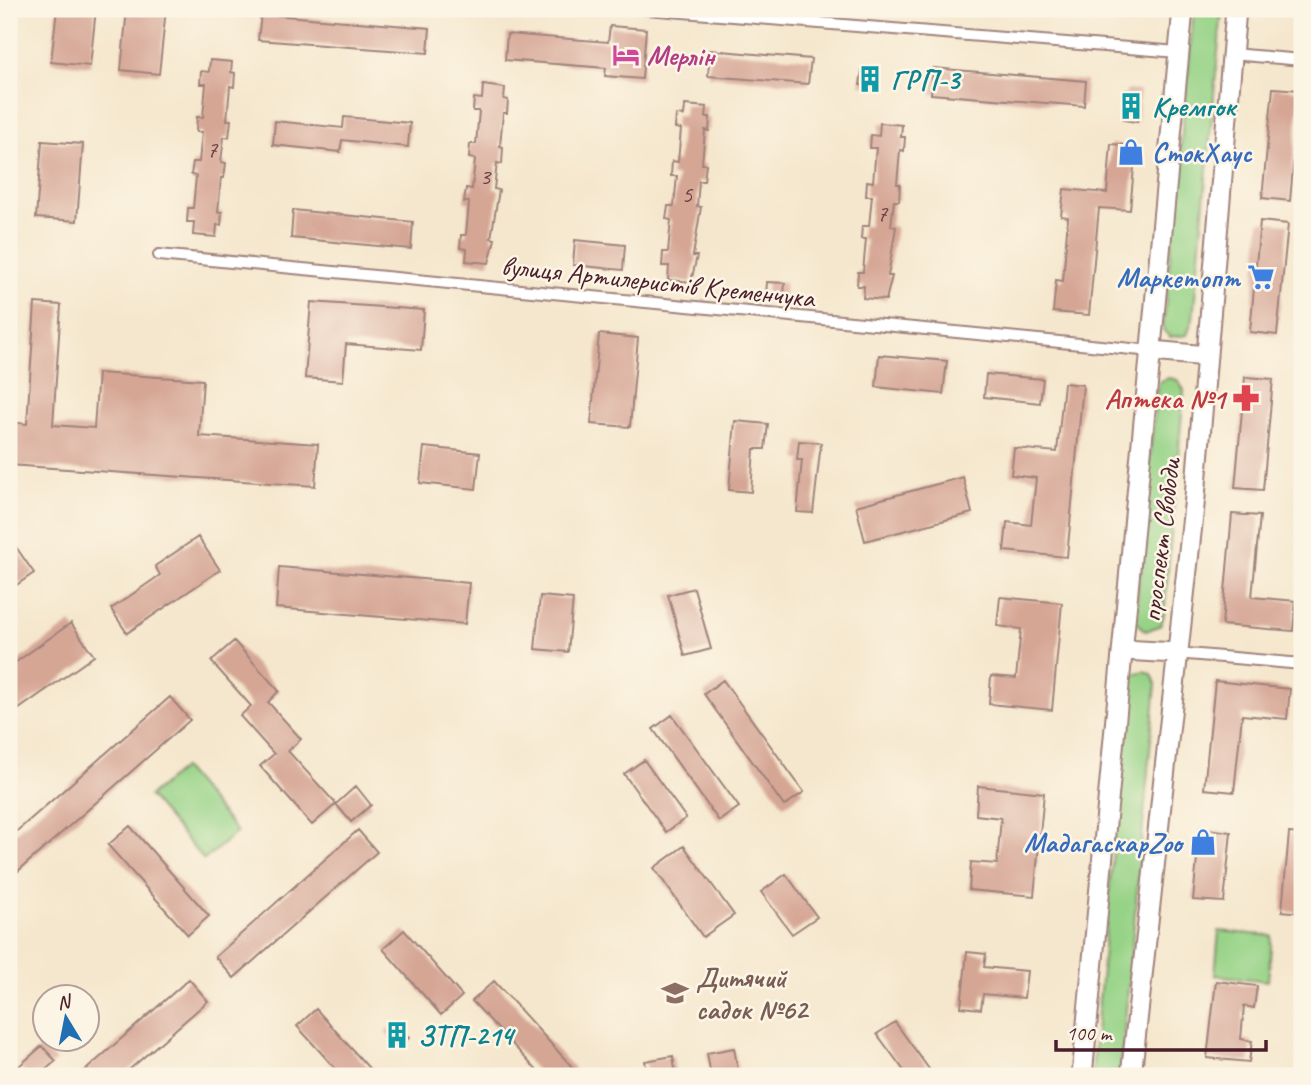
<svg xmlns="http://www.w3.org/2000/svg" width="1311" height="1085" font-family="Caveat,sans-serif">
<rect width="100%" height="100%" fill="#fcf5e5"/>
<filter id="ink" filterUnits="userSpaceOnUse"><feTurbulence type="fractalNoise" baseFrequency=".0143" numOctaves="2"/><feDisplacementMap in="SourceGraphic" scale="14" xChannelSelector="R" yChannelSelector="G"/><feConvolveMatrix kernelMatrix="1 2 1 2 8 2 1 2 1" color-interpolation-filters="sRGB"/></filter>
<filter id="wash" filterUnits="userSpaceOnUse"><feTurbulence type="fractalNoise" baseFrequency=".00686" numOctaves="4" result="noise"/><feDisplacementMap in="SourceGraphic" scale="28" xChannelSelector="R" yChannelSelector="G"/><feGaussianBlur stdDeviation="1.57" result="paint"/><feColorMatrix in="noise" values="0 0 0 0 0 0 0 0 0 0 0 0 0 0 0 0 0 1.4 0 .05"/><feComposite in="paint" operator="in"/></filter>
<g filter="url(#wash)">
<rect width="100%" height="100%" fill="#f5e7cd"/>
<path fill="#97d387" stroke="#707959" stroke-width="2" d="M1194,9H1222L1193,318L1187,335L1170,337L1163,330Z
M1169,378L1177,380L1184,390L1164,614L1161,625L1146,631L1135,621L1156,392L1160,381Z
M1144,671L1152,674L1156,684L1120,1076H1092L1129,681L1133,674Z
M183,768L237,832L204,860L149,796Z
M1219,931L1272,936L1268,981L1215,975Z"/>
<g id="blocks">
<path fill="#d6a695" d="M57,9H96L90,66L51,62Z
M127,9H166L159,74L121,70Z
M261,14L430,28L428,53L258,40Z
M610,26L646,29L642,79L605,76L606,68L505,60L507,34L608,42Z
M710,50L811,59L808,84L708,76Z
M210,60L232,62L231,72L235,73L234,87L230,86L227,120H231L229,137H224L221,162L226,163L224,178H221L218,212H222L221,225H217L216,237L193,235L194,222H187L188,208H193L196,176L191,175L193,162H199L202,132H196L197,117H203L206,84H200L201,71L209,72Z
M933,68L1086,81L1084,106L931,94Z
M862,71L879,72L878,86L860,85Z
M483,85L505,88L504,99L508,100L507,113H503L500,146L503,147L502,164L497,163L494,189L499,190L491,238L495,239L489,263L466,261L467,249L460,248L461,235H466L469,202H464L466,188L472,189L475,159L469,158L470,144H476L479,111H473L474,98L482,99Z
M1273,88L1300,90L1290,201L1262,198Z
M1126,90L1140,91L1137,122L1123,120Z
M685,105L707,107L706,117H710L709,131L705,130L702,164H706L704,181H699L697,206L701,207L693,256H697L691,282L668,280L669,266H662L663,252H668L671,220L666,219L668,206H674L677,176H671L672,161L678,162L681,129L675,128L676,115L684,116Z
M344,117L410,123L408,147L342,140L340,152L273,145L275,121L343,128Z
M880,123L902,125L901,137H905L904,151L900,150L897,184H900L899,201H894L891,226L896,227L888,276H892L886,300L863,298L864,286H857L858,272H863L866,239H861L862,226H869L872,196H866L867,181L873,182L876,148H870L871,135L879,136Z
M42,141L83,144L77,221L36,218Z
M1111,144L1136,146L1130,210L1099,208L1089,315L1053,312L1056,280L1063,281L1068,217L1061,216L1064,189L1107,193Z
M293,210L413,222L411,249L291,238Z
M1260,221L1288,224L1277,335L1250,332Z
M575,240L625,245L623,270L573,265Z
M767,282L785,283L784,296L766,295Z
M311,302L424,310L421,350L346,344L343,381L305,378Z
M35,303L61,305L53,425L94,428L98,373L203,380L199,436L318,444L315,486L9,465V422L27,424Z
M599,334L638,338L630,427L591,424Z
M879,355L947,361L943,394L876,387Z
M986,374L1043,379L1040,403L984,397Z
M1245,377L1273,379L1263,490L1235,488Z
M1064,383L1083,385L1067,557L1004,551L1007,522L1031,525L1036,478L1011,475L1014,448L1057,452Z
M735,421L768,424L765,449H754L751,492L729,490Z
M799,441L821,443L813,513L797,512L802,460H797Z
M424,447L480,453L476,489L420,483Z
M963,477L972,513L865,541L856,506Z
M1232,514L1260,516L1252,597L1296,601L1293,631L1222,625Z
M9,537L34,573L9,590Z
M198,537L220,570L127,633L111,609L160,575L155,566Z
M279,567L469,583L465,624L276,608Z
M694,588L711,649L685,656L668,595Z
M540,596L573,599L568,652L535,649Z
M1000,597L1062,603L1052,710L989,704L991,676L1016,678L1021,629L997,626Z
M71,623L94,656L9,716V667Z
M234,641L279,691L268,702L301,739L288,751L336,804L312,825L260,766L274,754L240,716L251,706L211,661Z
M723,680L804,792L784,806L704,694Z
M1215,681L1290,689L1287,719L1242,715L1234,792L1204,789Z
M170,697L190,720L9,879V838Z
M672,715L739,807L719,821L653,729Z
M644,760L686,818L666,832L624,774Z
M356,786L371,805L351,822L336,804Z
M978,786L1044,793L1034,896L969,890L971,862L997,864L1001,818L976,815Z
M130,826L209,916L188,935L108,845Z
M1200,828L1231,832L1224,902L1193,900Z
M358,830L377,852L234,978L215,957Z
M1289,833L1302,834V913L1282,911Z
M684,846L734,915L703,937L654,868Z
M786,874L817,917L792,934L761,892Z
M404,930L462,996L441,1015L383,949Z
M967,952L986,954L984,967L1027,971L1024,998L983,994L981,1009L961,1007Z
M189,979L208,1001L122,1076H79Z
M494,981L574,1069L566,1076H542L472,1001Z
M1216,981L1257,986L1254,1008L1244,1006L1241,1039L1252,1041L1249,1062L1207,1058Z
M316,1009L376,1076H342L297,1026Z
M895,1022L934,1076H908L877,1034Z
M395,1023L409,1038L399,1047L385,1032Z
M42,1046L56,1061L38,1076H27L19,1066Z
M734,1048L739,1076H711L707,1053Z
M673,1056L676,1076H648L645,1061Z"/>
</g>
</g>
<g filter="url(#ink)">
<use href="#blocks" fill-opacity="0" stroke="#a0837c" stroke-width="2"/>
<g fill="none" stroke-linecap="round" stroke-linejoin="round">
<defs>
<path id="minor" d="M646,9L1178,52
M1232,54L1302,60
M159,255L1152,351
M1176,653L1302,664"/>
<path id="trunk" d="M1152,351L1207,356
M1123,650L1176,653
M1082,1076L1183,9
M1131,1076L1195,497L1236,9"/>
</defs>
<use href="#minor" stroke="#a0837c" stroke-width="14"/>
<use href="#trunk" stroke="#a0837c" stroke-width="23"/>
<use href="#minor" stroke="#fff" stroke-width="10"/>
<use href="#trunk" stroke="#fff" stroke-width="19"/>
</g>
</g>
<defs>
<symbol id="hotel-bare" viewBox="-9 -9 18 18"><path d="M-6-4.5h1.5V1H6V5H4.5V3h-9V5H-6ZM-4 0a1.8 1.8 0 1 1 3.6 0ZM.5 0V-2.5h3Q6-2.5 6 0Z" fill="#d1479c" stroke="#fcf5e5" stroke-width="2.5" paint-order="stroke"/></symbol>
<symbol id="building-bare" viewBox="-9 -9 18 18"><path d="M-4-6H4V6H1V3H-1V6H-4ZM-2.5-4.3h1.7v1.8h-1.7ZM.8-4.3h1.7v1.8H.8ZM-2.5-1h1.7V.8h-1.7ZM.8-1h1.7V.8H.8Z" fill="#0f9aa8" stroke="#fcf5e5" stroke-width="2.5" paint-order="stroke"/></symbol>
<symbol id="shop-bare" viewBox="-9 -9 18 18"><path d="M-5-2.5h2.3a2.7 3.5 0 0 1 5.4 0H5L5.5 6h-11ZM-1.5-2.5h3a1.5 2.3 0 0 0-3 0Z" fill="#3f7fe0" stroke="#fcf5e5" stroke-width="2.5" paint-order="stroke"/></symbol>
<symbol id="supermarket-bare" viewBox="-9 -9 18 18"><path d="M-6-5.5h2.5l.6 2H6L4.5 2H-2.5L-4.4-4H-6ZM-1.5 3.2a1.3 1.3 0 1 0 .1 0ZM3 3.2a1.3 1.3 0 1 0 .1 0Z" fill="#3f7fe0" stroke="#fcf5e5" stroke-width="2.5" paint-order="stroke"/></symbol>
<symbol id="pharmacy-bare" viewBox="-9 -9 18 18"><path d="M-2-6h4v4h4v4h-4v4h-4v-4h-4v-4h4Z" fill="#e0444e" stroke="#fcf5e5" stroke-width="2.5" paint-order="stroke"/></symbol>
<symbol id="school-bare" viewBox="-9 -9 18 18"><path d="M0-5L7-2L0 1L-7-2ZM-4 1L0 2.5L4 1V4Q0 6-4 4Z" fill="#8d6e63" stroke="#fcf5e5" stroke-width="2.5" paint-order="stroke"/></symbol>
</defs>
<g fill-rule="evenodd">
<use href="#hotel-bare" x="607" y="36" width="38" height="38"/>
<use href="#building-bare" x="851" y="60" width="38" height="38"/>
<use href="#building-bare" x="1112" y="87" width="38" height="38"/>
<use href="#shop-bare" x="1112" y="133" width="38" height="38"/>
<use href="#supermarket-bare" x="1242" y="258" width="38" height="38"/>
<use href="#pharmacy-bare" x="1227" y="379" width="38" height="38"/>
<use href="#shop-bare" x="1184" y="823" width="38" height="38"/>
<use href="#school-bare" x="656" y="974" width="38" height="38"/>
<use href="#building-bare" x="378" y="1016" width="38" height="38"/>
</g>
<g text-anchor="middle" stroke-width="5" stroke-linejoin="round" paint-order="stroke">
<g font-size="24" fill="#6d4146">
<text x="212" y="157">7</text>
<text x="485" y="184">3</text>
<text x="687" y="202">5</text>
<text x="882" y="221">7</text>
</g>
<g font-size="28" font-weight="bold" fill="#b23c85" stroke="#fcf5e5" text-anchor="start">
<text x="647" y="65">Мерлін</text>
</g>
<g font-size="28" font-weight="bold" fill="#0d838f" stroke="#fcf5e5" text-anchor="start">
<text x="891" y="89">ГРП-3</text>
<text x="1152" y="116">Кремгок</text>
<text x="418" y="1045">ЗТП-214</text>
</g>
<g font-size="28" font-weight="bold" fill="#366cbe" stroke="#fcf5e5" text-anchor="end">
<text x="1152" y="162" text-anchor="start">СтокХаус</text>
<text x="1240" y="287">Маркетопт</text>
<text x="1182" y="852">МадагаскарZoo</text>
</g>
<g font-size="28" fill="#4a1f2b" stroke="#fcf5e5">
<text transform="translate(658 281) rotate(6)" y="10">вулиця Артилеристів Кременчука</text>
<text transform="translate(1160 540) rotate(-83)" y="10">проспект Свободи</text>
</g>
<g font-size="28" font-weight="bold" fill="#be3a42" stroke="#fcf5e5" text-anchor="end">
<text x="1225" y="408">Аптека №1</text>
</g>
<g font-size="28" font-weight="bold" fill="#785e54" stroke="#fcf5e5" text-anchor="start">
<text x="696" y="987">Дитячий<tspan x="696" dy="32">садок №62</tspan></text>
</g>
</g>
<rect width="1311" height="1085" fill="none" stroke="#fcf5e5" stroke-width="35"/>
<g transform="translate(66 1018) rotate(350)"><circle r="33" fill="#fcf5e5" stroke="#b59f9b" stroke-width="2"/>
<path d="M0-5L12 26L0 18L-12 26Z" fill="#1f6fb2"/>
<text y="-10" font-size="19" font-weight="bold" text-anchor="middle" fill="#4a1f2b">N</text>
</g>
<path d="M1056 1040v10h210v-10" fill="none" stroke="#4a1f2b" stroke-width="3.5"/>
<text x="1066" y="1040" font-size="21" fill="#4a1f2b" stroke="#fcf5e5" stroke-width="5" paint-order="stroke">100 m</text>
</svg>
